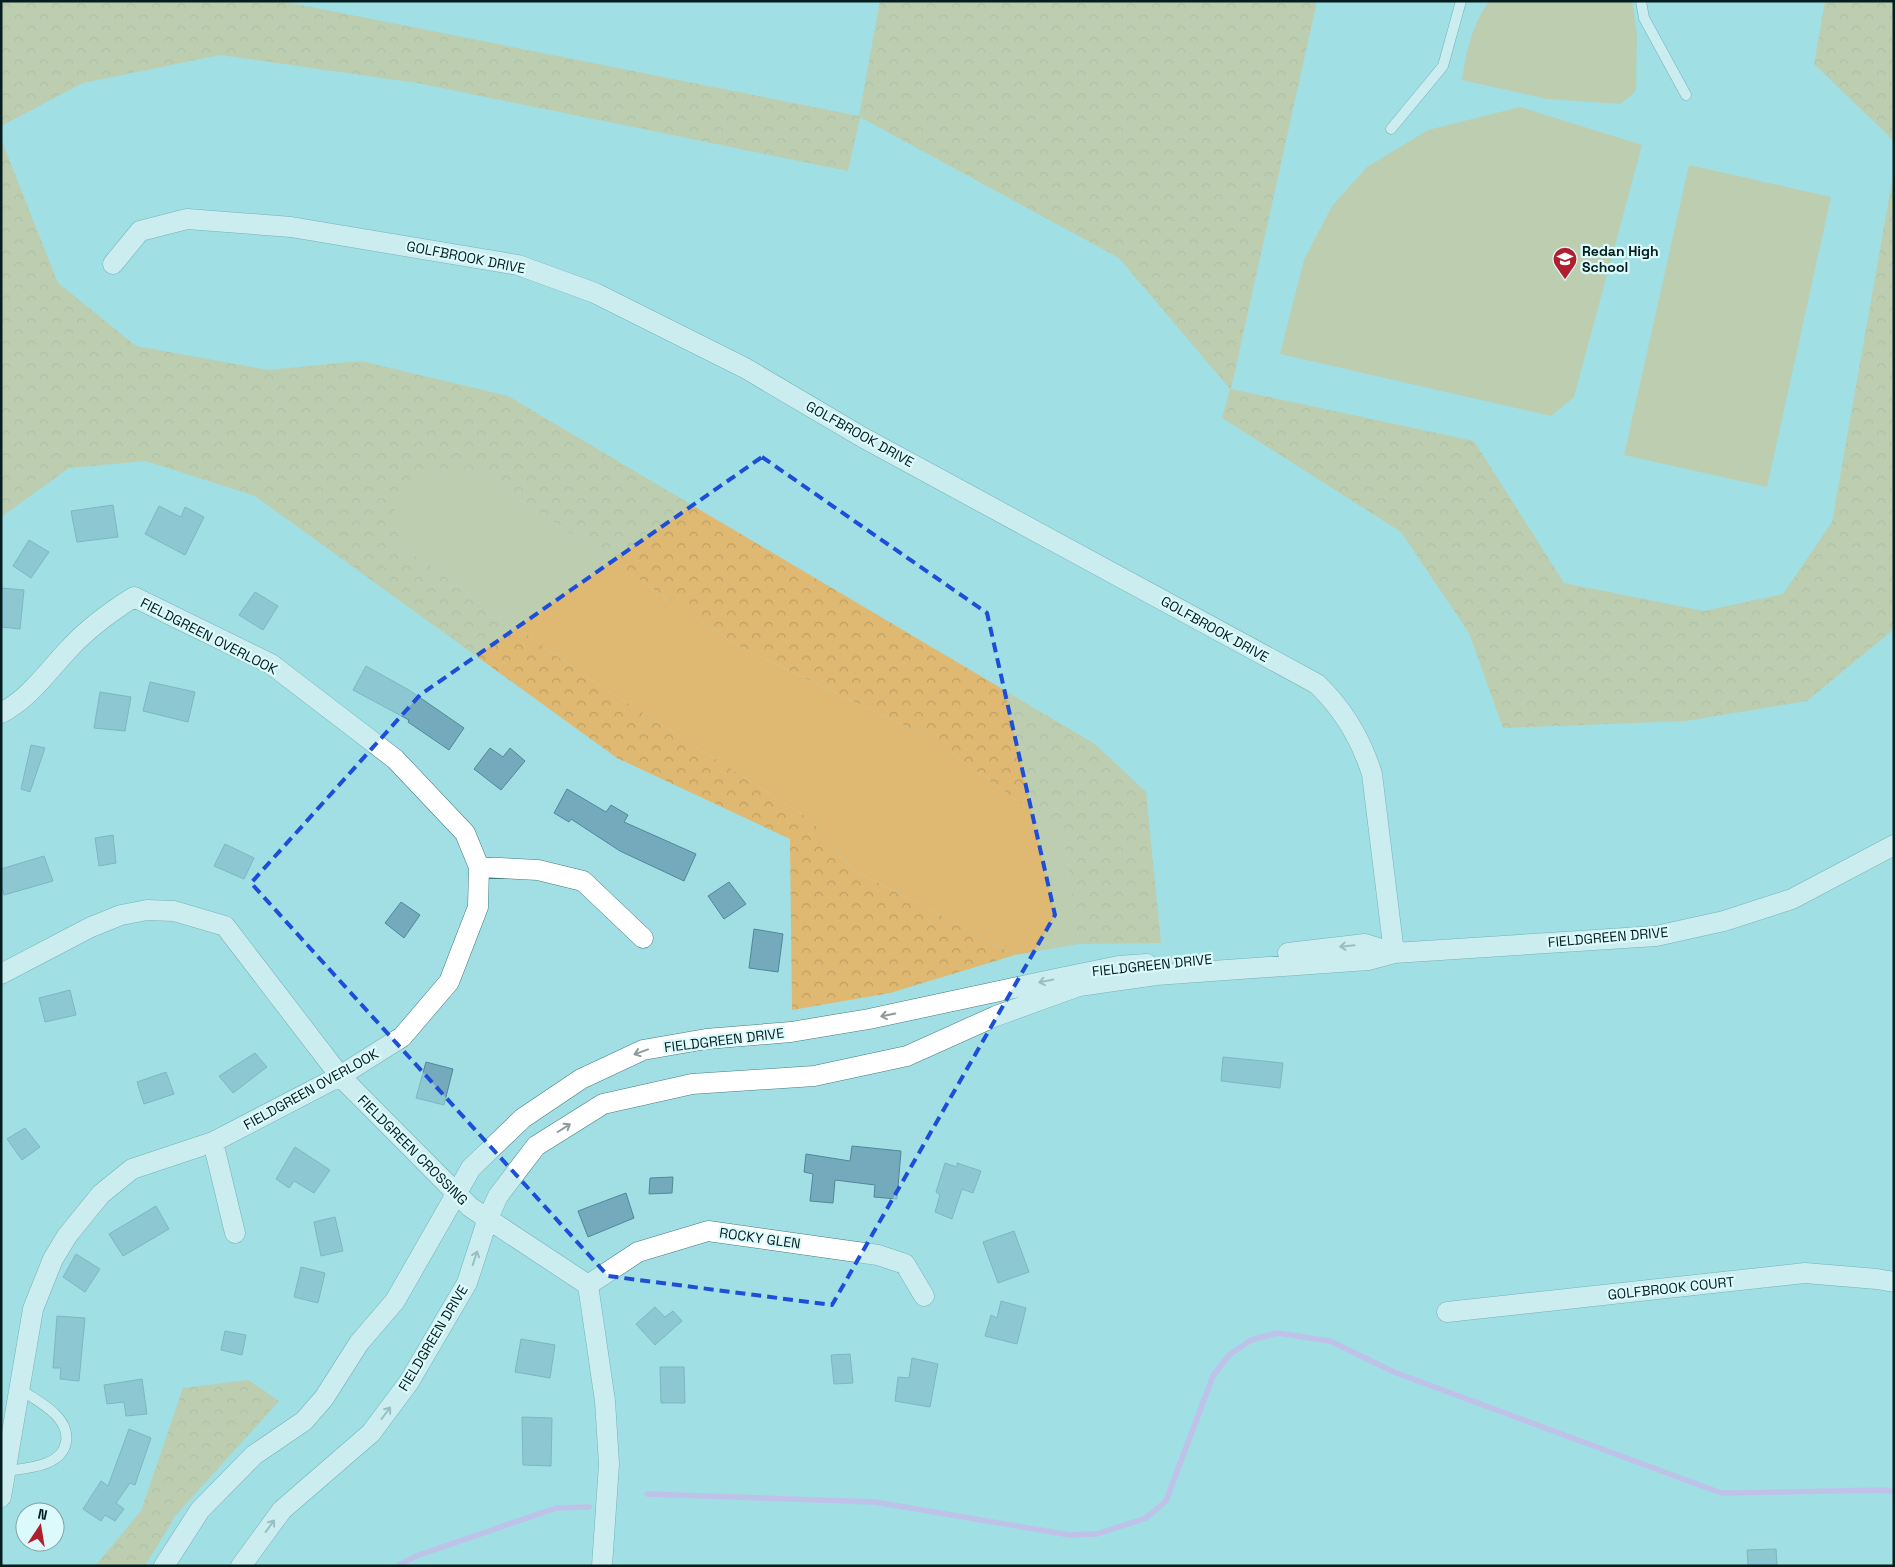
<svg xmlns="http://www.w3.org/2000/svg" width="1895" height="1567" font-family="'Space Grotesk',sans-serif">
<defs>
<pattern id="forest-crowns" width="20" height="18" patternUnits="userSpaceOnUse" patternTransform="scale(1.25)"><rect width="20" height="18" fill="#dfb972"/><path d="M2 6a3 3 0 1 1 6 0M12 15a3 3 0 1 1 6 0" fill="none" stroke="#be9f62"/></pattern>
</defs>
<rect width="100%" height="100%" fill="#a1dfe4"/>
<path fill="#dfb972" d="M1489,1H1632L1637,35L1636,91L1621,104L1547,99L1462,80C1466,51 1472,25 1489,1Z
M1520,107L1642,145L1574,397L1551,416L1280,354L1304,260L1332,206L1367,167L1428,130Z
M1689,165L1831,197L1767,487L1624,455Z
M474,469L742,648L930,738L1063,833L1079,944L1015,955L852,869L811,820L588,678L400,545L392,513L419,473Z"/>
<path fill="url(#forest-crowns)" d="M1,1H281L859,116L880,1H1317L1231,389L1474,441L1564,583L1704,611L1783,594L1832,522L1894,170V629L1807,701L1686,721L1503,728L1469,633L1401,532L1222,418L1230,389L1119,258L860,117L848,171L417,83L220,55L83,83L1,126Z
M1825,1H1894V141L1814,64Z
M1,139L58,283L136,346L268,370L361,361L508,396L1095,744L1146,792L1161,943L1079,944L1063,833L930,738L742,648L474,469L419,474L393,513L400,545L588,678L811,820L852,869L1015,955L890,993L792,1010L790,839L617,758L255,496L146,461L69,468L1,517Z
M248,1380L279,1401L176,1515L145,1566H95L141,1511L183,1388Z"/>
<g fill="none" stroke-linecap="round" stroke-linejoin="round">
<path stroke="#e39fed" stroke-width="5.5" d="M647,1494L875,1502L1070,1535L1097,1534L1146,1518L1166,1501L1213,1376L1229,1355L1251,1340L1277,1333L1330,1341L1394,1372L1721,1493L1884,1490L1894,1492
M398,1566L416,1556L556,1508L589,1507"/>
</g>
<path fill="#75aabd" stroke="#528799" d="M113,505L118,537L77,542L71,511Z
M159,506L181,517L185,507L204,517L185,555L145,534Z
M29,540L49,552L31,578L13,566Z
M1,588L24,590L20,629L1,627Z
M255,592L278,606L263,630L239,615Z
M366,666L409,690L464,728L449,750L408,722L409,720L353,690Z
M150,682L195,692L188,722L143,711Z
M100,692L131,697L125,731L94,728Z
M31,745L45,748L30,792L21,789Z
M490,748L503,757L510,748L525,761L501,790L474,769Z
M567,789L606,812L611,805L628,815L624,822L696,854L684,881L620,851L571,819L569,822L554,813Z
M113,835L116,863L99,866L95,838Z
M225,844L254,858L244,879L214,866Z
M44,856L53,881L4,895L1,884V869Z
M729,882L746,904L724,919L708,896Z
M401,902L420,915L404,938L385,923Z
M754,929L783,934L778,972L749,968Z
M70,990L76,1015L45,1022L39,998Z
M255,1053L267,1067L233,1093L219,1076Z
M1223,1057L1283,1063L1280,1088L1221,1081Z
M426,1062L453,1069L444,1105L416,1098Z
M166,1072L174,1094L144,1104L137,1082Z
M25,1128L40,1147L22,1160L7,1139Z
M852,1146L901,1151L897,1199L874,1197L875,1185L835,1180L833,1203L810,1201L813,1174L804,1172L806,1154L850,1161Z
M295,1147L330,1170L314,1193L294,1181L289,1188L276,1179Z
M945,1163L957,1167V1163L981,1171L973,1193L962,1189L952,1219L935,1212L940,1195L936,1192Z
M673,1177L672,1193L649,1194L650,1178Z
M626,1193L634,1218L588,1237L578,1211Z
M156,1206L169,1229L123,1256L109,1234Z
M335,1217L343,1251L321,1256L314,1222Z
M1014,1231L1029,1272L998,1283L983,1242Z
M76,1254L100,1269L85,1292L63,1277Z
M301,1267L325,1273L318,1303L294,1297Z
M1001,1301L1026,1308L1017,1344L985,1336L991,1315L997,1318Z
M655,1307L665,1317L673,1311L682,1321L655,1345L636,1324Z
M57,1316L85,1318L79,1381L60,1379L61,1368H53Z
M225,1331L246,1335L242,1355L221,1350Z
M521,1339L555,1345L550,1378L515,1372Z
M850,1354L853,1383L834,1384L831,1355Z
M912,1358L938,1364L930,1407L895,1401L898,1377L909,1378Z
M660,1367H684L685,1403H661Z
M142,1379L147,1414L126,1416L124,1402L107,1404L104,1385Z
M522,1417L552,1418L551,1466L523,1465Z
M129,1429L151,1438L135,1485L130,1483L116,1503L124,1509L115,1521L105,1515L101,1521L83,1509L101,1481L108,1486Z
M1776,1549L1777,1566H1748L1747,1550Z"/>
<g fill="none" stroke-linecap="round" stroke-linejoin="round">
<defs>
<path id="lane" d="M1641,1L1644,18L1686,95
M1391,129L1443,66L1461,1
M7,1471C26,1468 62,1467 66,1442C68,1431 63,1422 55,1414C45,1404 31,1397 20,1389"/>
<path id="street" d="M113,264L140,231L187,219L291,227L518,265L595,293L745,368L862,437L1317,684C1343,709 1361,739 1372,774L1394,953
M1,713C30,698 46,673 68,650C87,629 110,612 134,597L271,664L395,759L465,833L479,867L478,907L449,982L402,1037L340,1076L213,1142L132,1169L101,1194L67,1236L53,1259L33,1309L1,1497
M479,867L538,870L583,881L643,938
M1288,953L1365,944L1394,953
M1,974L91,927L121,915L147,910L174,911L225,926L340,1076L470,1207L588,1285L605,1401L609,1464L602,1566
M213,1142L235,1233
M588,1285L638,1252L708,1231L878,1255L905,1264L924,1296
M1447,1312L1805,1273L1877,1279L1894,1282
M164,1566L200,1510L254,1455L304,1421L324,1398L359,1343L395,1301L471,1168L523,1118L581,1079L643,1050L706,1039L791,1032L869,1019L1060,978L1119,966L1147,964
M241,1566L282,1510L371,1433L409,1382L467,1283L488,1218L498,1196L536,1146L603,1104L692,1084L814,1076L907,1056L996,1016L1079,986L1156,975L1368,960L1394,953L1656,936L1724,921L1792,899L1894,845"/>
</defs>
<use href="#lane" stroke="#417d81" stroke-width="11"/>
<use href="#street" stroke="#417d81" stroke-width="21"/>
<use href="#lane" stroke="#fff" stroke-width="10"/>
<use href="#street" stroke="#fff" stroke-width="20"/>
</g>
<defs><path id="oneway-shaft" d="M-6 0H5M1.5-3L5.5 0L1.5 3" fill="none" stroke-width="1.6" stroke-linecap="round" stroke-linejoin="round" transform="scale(1.25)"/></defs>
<g stroke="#8e999a">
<use href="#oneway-shaft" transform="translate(1347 946) rotate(174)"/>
<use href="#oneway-shaft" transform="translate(1046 981) rotate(168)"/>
<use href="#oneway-shaft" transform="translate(888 1015) rotate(168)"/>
<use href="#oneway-shaft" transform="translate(641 1052) rotate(160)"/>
<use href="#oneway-shaft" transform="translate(564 1128) rotate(-32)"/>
<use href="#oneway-shaft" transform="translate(475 1258) rotate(-72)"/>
<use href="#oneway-shaft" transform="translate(386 1413) rotate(-53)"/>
<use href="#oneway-shaft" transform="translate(270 1526) rotate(-54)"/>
</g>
<path d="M0 0H1895V1567H0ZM762,457L987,613L1055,915L832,1305L608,1276L251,883L420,695Z" fill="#a1dfe4" fill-opacity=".55" fill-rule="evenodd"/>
<path fill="none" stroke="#1d4ed8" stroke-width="4" stroke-dasharray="10 6" stroke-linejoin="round" d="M762,457L987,613L1055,915L832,1305L608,1276L251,883L420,695Z"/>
<defs>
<symbol id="school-pin" viewBox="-11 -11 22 30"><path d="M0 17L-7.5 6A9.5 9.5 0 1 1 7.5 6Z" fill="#b11f2f" stroke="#dcfafc"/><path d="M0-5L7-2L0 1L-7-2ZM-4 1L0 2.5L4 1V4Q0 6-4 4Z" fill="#fff"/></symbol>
</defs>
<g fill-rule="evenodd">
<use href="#school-pin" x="1551" y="245" width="28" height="38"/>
</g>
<g text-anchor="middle" stroke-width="4.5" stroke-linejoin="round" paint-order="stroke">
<g font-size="14" font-weight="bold" fill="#041d1f" stroke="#dcfafc" text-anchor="start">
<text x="1582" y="256">Redan High<tspan x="1582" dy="16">School</tspan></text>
</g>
<g font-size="14" fill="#041d1f" stroke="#dcfafc">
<text transform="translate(466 257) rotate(11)" y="5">GOLFBROOK DRIVE</text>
<text transform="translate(860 434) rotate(29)" y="5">GOLFBROOK DRIVE</text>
<text transform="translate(1215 629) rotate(29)" y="5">GOLFBROOK DRIVE</text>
<text transform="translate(209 636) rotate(27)" y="5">FIELDGREEN OVERLOOK</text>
<text transform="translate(1608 937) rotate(-5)" y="5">FIELDGREEN DRIVE</text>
<text transform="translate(1152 965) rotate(-6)" y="5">FIELDGREEN DRIVE</text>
<text transform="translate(724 1040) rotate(-7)" y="5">FIELDGREEN DRIVE</text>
<text transform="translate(311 1089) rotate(-29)" y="5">FIELDGREEN OVERLOOK</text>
<text transform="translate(413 1150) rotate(45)" y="5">FIELDGREEN CROSSING</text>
<text transform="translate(760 1238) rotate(8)" y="5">ROCKY GLEN</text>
<text transform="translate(1671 1288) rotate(-6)" y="5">GOLFBROOK COURT</text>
<text transform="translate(433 1338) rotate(-59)" y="5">FIELDGREEN DRIVE</text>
</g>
</g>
<rect width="1895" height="1567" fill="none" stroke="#041d1f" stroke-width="5"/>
<g transform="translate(40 1527) rotate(12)"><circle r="24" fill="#dcfafc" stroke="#86a2a4"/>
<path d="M0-4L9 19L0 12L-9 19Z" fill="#b11f2f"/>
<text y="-8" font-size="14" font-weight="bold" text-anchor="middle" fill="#041d1f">N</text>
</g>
</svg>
